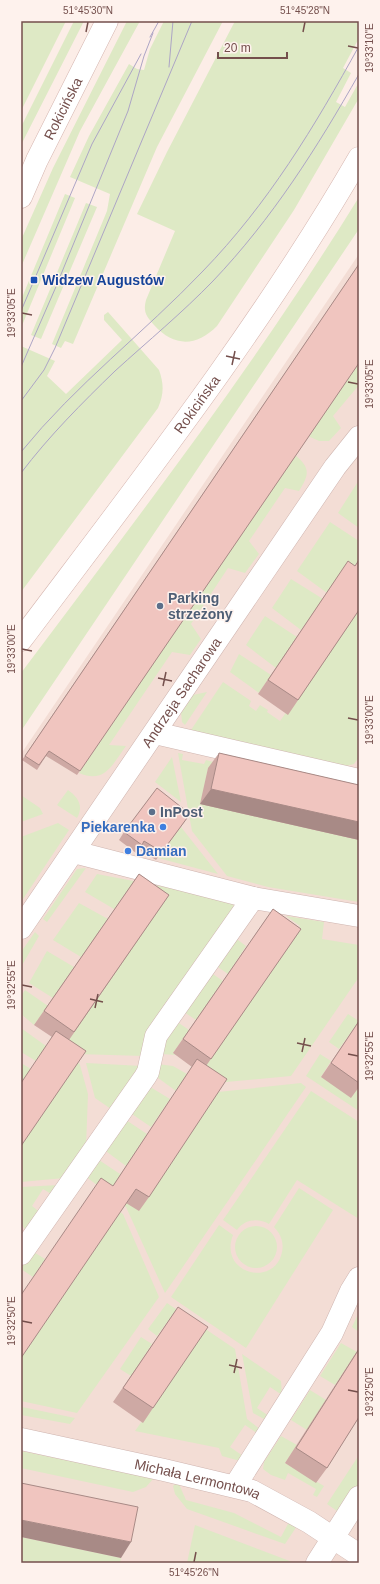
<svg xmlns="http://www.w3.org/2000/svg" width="380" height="1584" font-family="Helvetica,sans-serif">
<rect width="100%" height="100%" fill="#fcede7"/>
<path fill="#f3ddd5" d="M359,254V1563H21V754Z"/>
<path fill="#dee9c5" d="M21,21H66L21,111Z
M74,21H84L21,145V127Z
M127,21H140L80,131L21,267V240L53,168Z
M164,21H223L157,147L73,344L65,341L61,348L52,344L107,211L110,194L70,177L89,136L129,64L137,69L144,70L150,49Z
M235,21H359V38L343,68L351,73L336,102L345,107L359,82V98L294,210L217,326C196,347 174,347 154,325C146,316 143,312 146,300L175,231L137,214L167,152Z
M65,194L75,198L21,328V300Z
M359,197V229L21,731V673C138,517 256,364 359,197Z
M86,203L97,207L41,339L31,335Z
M108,312L159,370C164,384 164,394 158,408L21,592V346L55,361L47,376L66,394L122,340L104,320V315Z
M359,361V385L333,416L341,428L329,441H319L308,436Z
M295,455C311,468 309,475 299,491L285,488L249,541L259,554L245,573L228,568L191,624L201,639L190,655L172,652L109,745L126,746C112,765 105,784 79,773Z
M359,480V528L338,513Z
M330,522L359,541V559L352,570L327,593L297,571Z
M291,579L323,599L301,630L272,608Z
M359,610V757L354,764L342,767L189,733L223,682L251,701L249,706L256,711L260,705L268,710L267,712L280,721Z
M265,616L297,637L276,668L246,645Z
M239,654L271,675L259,693L230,672Z
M207,692L185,725L182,722L181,712L193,695Z
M178,753L183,754L182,760L204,764L206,760L225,765L208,768L201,804L359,840V902L268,887L227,876L192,831Z
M172,757L181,802L155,782Z
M68,790C78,797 84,806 77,818L57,805Z
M21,795L40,808L43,814L21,822Z
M58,823L69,830L21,902V837Z
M181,827L218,874L158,858Z
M86,868L47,922L43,919L77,869Z
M97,874L170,888L233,904L235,909L144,1056L76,1054L64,1046L129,889L114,909L85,892Z
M79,903L108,919L81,957L53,940Z
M286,916L324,922L322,939L359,945V977L291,1076L215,1083L201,1073L300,926Z
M35,932L39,936L21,967V952Z
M234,937L246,946L228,974L215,965Z
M47,951L74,967L53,998L29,983Z
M210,972L223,981L196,1020L184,1012Z
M25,990L48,1006L34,1025L21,1014V996Z
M348,1014L359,1021L339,1049L329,1042Z
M176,1021L189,1030L173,1053L176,1055L161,1054L163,1038Z
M21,1028L46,1046L36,1061L21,1052Z
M320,1054L331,1061L321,1077L359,1087V1111L306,1076Z
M78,1062L80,1065L88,1094L86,1147L64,1178L21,1182V1146Z
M21,1063L31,1069L21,1083Z
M86,1063L142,1066L111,1109L95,1098Z
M158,1064L173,1066L187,1074L176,1091L154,1075Z
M301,1083L306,1087L165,1293L126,1207L85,1176L96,1158L120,1174L218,1092Z
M147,1085L170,1099L151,1127L129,1112Z
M311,1091L359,1122V1219L297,1180L269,1224C258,1218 245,1219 237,1230L223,1220Z
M123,1118L147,1134L126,1166L103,1149Z
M59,1185L53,1195L43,1189L32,1206L41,1213L27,1233L21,1223V1187Z
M299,1188L333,1210L246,1348L171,1297L219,1225L233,1235C218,1274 275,1288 282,1252C284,1243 281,1234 274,1227Z
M120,1212L123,1214L159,1297L77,1413L21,1401V1358Z
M235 1247a21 21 0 1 1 42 0a21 21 0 1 1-42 0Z
M32,1251L45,1259L33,1277L21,1269Z
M167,1303L235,1349L247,1419L261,1430L258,1434L245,1425L230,1447L243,1456L240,1461L222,1456L219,1448L135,1431L142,1421L143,1422L198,1341L168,1321L157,1336L148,1329Z
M359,1312V1332L352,1327Z
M141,1337L152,1344L131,1376L120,1369Z
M341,1343L357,1352L335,1385L320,1376Z
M242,1354L281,1381L282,1395L270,1387L257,1408L269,1416L264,1419L253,1413Z
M310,1390L326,1400L307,1430L291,1420Z
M21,1407H22L75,1418L70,1424L21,1415Z
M281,1436L297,1445L285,1463L324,1486L317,1497L313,1495L316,1489L288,1473L285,1480L271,1475L263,1469L264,1462Z
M21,1451L154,1478L146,1487L133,1492L21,1468Z
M359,1455V1483L347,1502L337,1511L327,1504Z
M178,1482L186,1500L234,1513L281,1537L289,1522L297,1526L285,1544L187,1509L175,1494L173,1486Z
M195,1525L295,1563H187Z
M21,1537L121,1558L120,1563H21Z"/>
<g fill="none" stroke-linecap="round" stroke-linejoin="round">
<defs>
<g id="street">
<path d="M155,733L359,780"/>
<path d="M74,852L253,898L359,916"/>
<path id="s1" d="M21,928L335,467L359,437"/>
<path d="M21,1254L145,1077L148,1072L156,1036L253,898"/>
<path id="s2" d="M21,1439L164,1470L252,1491L309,1522L359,1555"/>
<path d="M235,1486L332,1333L351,1291L359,1278"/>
<path d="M317,1563L359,1497"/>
</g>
<g id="secondary">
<path id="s3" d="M21,197L37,160L107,21"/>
<path id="s4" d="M21,640C139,483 260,329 359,158"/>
</g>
</defs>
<use href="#street" stroke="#cfb5b0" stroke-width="23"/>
<use href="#secondary" stroke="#d5b5af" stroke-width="23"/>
<use href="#street" stroke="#fff" stroke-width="22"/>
<use href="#secondary" stroke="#fff" stroke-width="22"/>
<path stroke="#ada5c5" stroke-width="1" d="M358,21L359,26
M150,37L159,21
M169,67L173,21
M21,311L92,144L141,54
M21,367L55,289L128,111L144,56L153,33
M21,401L44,370L55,348L192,21
M21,452C76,384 144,333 203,271C268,204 315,126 359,46
M21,473C49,436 82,403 115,371C148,341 182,313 213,281C272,219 317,148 359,74"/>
</g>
<path fill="#cea9a4" d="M359,264V363L77,775L46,756L37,770L22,760Z
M359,559V610L288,715L258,694L338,576L355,566Z
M219,753L359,785V840L200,804L208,768Z
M185,821L156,860L139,849L136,853L119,840L124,832Z
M139,874L169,895L69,1040L52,1037L34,1025Z
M273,909L301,929L206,1066L149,1197L139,1211L126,1203L113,1186L192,1067L173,1053Z
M359,1021V1087L351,1098L321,1077Z
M178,1307L153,1408L143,1423L113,1402Z
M359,1348V1417L327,1468L316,1483L285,1463Z"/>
<path fill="#a88a86" d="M211,789L359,822V840L200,804Z
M21,1520L131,1542L121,1558L21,1537Z"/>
<path fill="#f0c5bf" stroke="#a88a86" d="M359,264V363L80,771L49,751L39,765L25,756Z
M359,560V610L298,700L268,680L348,561L355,566Z
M219,753L359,785V822L211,789Z
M157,788L190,814L162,852L144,841L142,845L124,832Z
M139,874L169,895L74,1032L44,1011Z
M273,909L301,929L211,1059L183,1039Z
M359,1021V1083L331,1063Z
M56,1031L86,1051L21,1146V1083Z
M197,1059L227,1079L149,1197L136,1189L21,1358V1295L101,1178L113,1186Z
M178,1307L208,1327L153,1408L123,1388Z
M359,1349V1417L327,1468L296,1448Z
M21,1483L138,1507L131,1542L21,1520Z"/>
<path fill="none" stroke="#744f4c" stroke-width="1.5" d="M86,32L88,22M303,32L305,22M348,46L358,48M22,313L32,315M226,356L240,359M232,365L235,351M348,382L358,384M22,649L32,651M158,678L172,681M163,686L166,672M348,718L358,720M22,985L32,987M90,999L103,1002M95,1008L98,994M297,1043L311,1046M302,1052L305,1038M348,1054L358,1056M22,1321L32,1323M229,1365L242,1368M234,1373L237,1359M348,1390L358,1392M194,1562L196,1552"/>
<rect fill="#1a4fb4" stroke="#fef2ed" stroke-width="1.5" x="30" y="276" width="8" height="8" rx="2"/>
<g fill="#5c6f8a" stroke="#fef2ed" stroke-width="1.5">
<circle cx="160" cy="606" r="4"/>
<circle cx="152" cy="812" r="4"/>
</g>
<g fill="#3f7fe0" stroke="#fef2ed" stroke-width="1.5">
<circle cx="163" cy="827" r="4"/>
<circle cx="128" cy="851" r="4"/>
</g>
<g text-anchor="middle" stroke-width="3" stroke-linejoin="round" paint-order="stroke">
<g font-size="14" fill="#744f4c" stroke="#fef2ed">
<text dy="5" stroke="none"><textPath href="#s3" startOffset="98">Rokicińska</textPath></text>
<text dy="5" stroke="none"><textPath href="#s4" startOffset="294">Rokicińska</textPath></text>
<text dy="5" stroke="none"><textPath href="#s1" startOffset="285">Andrzeja Sacharowa</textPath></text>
<text dy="5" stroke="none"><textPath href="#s2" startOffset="181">Michała Lermontowa</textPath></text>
</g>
<g font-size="14" font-weight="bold" fill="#164399" stroke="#fef2ed" text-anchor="start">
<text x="42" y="285">Widzew Augustów</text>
</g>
<g font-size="14" font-weight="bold" fill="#4e5e75" stroke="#fef2ed" text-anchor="start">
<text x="168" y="603">Parking<tspan x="168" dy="16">strzeżony</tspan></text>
<text x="160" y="817">InPost</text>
</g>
<g font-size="14" font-weight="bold" fill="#366cbe" stroke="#fef2ed" text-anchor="end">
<text x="155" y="832">Piekarenka</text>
<text x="136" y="856" text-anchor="start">Damian</text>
</g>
</g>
<rect width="380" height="1584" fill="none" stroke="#fef2ed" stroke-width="44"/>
<path d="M218 52v6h69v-6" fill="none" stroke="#744f4c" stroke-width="2"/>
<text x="224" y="52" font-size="12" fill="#744f4c" stroke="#fef2ed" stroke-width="3" paint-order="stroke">20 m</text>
<rect x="22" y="22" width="336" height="1540" fill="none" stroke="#744f4c" stroke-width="1.5"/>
<g font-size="10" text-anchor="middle" fill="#744f4c">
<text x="88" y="14">51°45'30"N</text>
<text x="305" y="14">51°45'28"N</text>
<text transform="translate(369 48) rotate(-90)" y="4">19°33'10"E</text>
<text transform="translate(11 313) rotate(-90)" y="4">19°33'05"E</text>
<text transform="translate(369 384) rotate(-90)" y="4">19°33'05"E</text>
<text transform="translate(11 649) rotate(-90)" y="4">19°33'00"E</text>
<text transform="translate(369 720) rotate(-90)" y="4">19°33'00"E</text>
<text transform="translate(11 985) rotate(-90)" y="4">19°32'55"E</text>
<text transform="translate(369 1056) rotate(-90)" y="4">19°32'55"E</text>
<text transform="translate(11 1321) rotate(-90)" y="4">19°32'50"E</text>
<text transform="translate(369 1392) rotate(-90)" y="4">19°32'50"E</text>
<text x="194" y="1576">51°45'26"N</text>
</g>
</svg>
